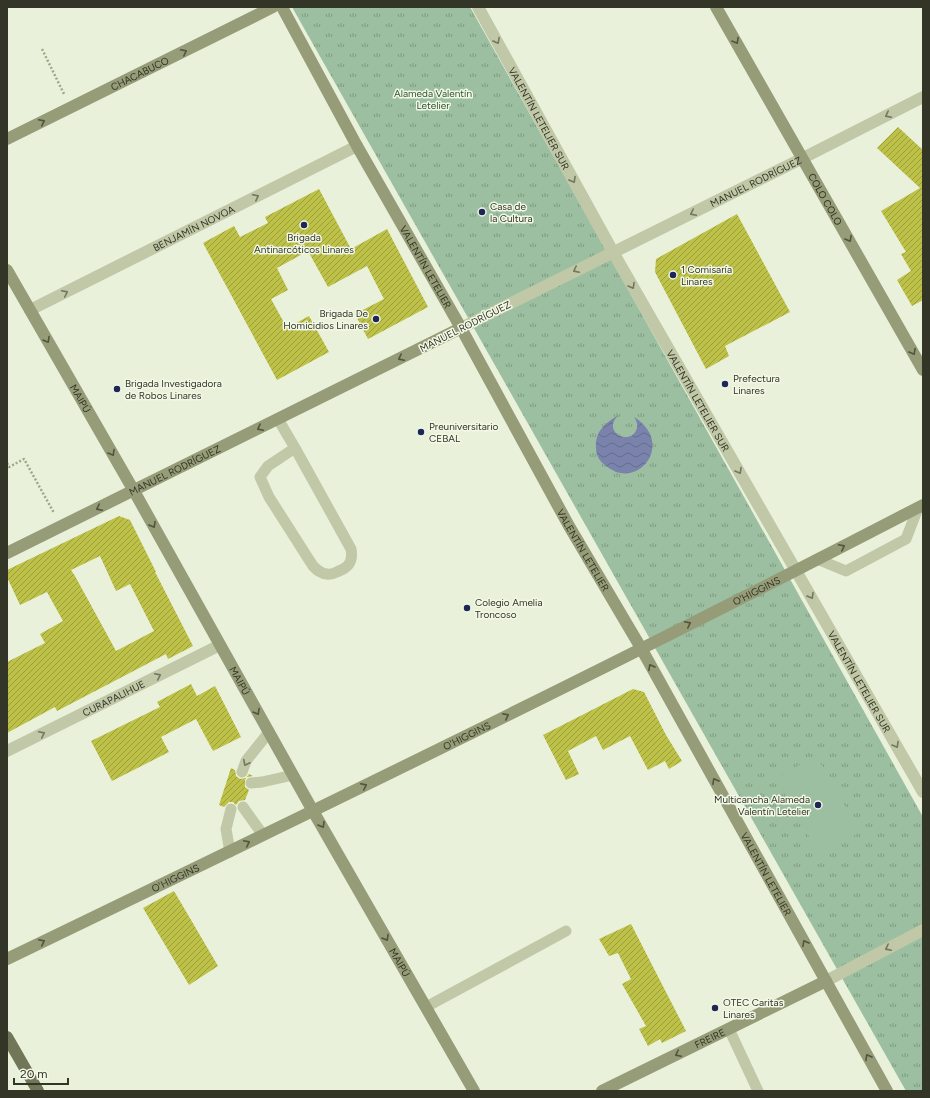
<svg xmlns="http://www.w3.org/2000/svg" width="930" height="1098" font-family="Figtree,sans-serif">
<defs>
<pattern id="grass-tufts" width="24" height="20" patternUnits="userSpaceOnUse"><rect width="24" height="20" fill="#9bbfa0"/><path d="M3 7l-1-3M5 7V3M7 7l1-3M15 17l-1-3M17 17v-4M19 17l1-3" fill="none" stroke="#7f9c82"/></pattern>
<pattern id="water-waves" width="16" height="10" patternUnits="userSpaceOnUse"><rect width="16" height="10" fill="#7a83ac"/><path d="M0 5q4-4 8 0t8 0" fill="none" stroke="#656c8c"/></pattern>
<pattern id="building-hatch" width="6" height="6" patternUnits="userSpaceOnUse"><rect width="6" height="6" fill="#bdc147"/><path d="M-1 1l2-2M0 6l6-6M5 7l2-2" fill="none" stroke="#9a9e3b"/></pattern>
</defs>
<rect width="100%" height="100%" fill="#e9f1da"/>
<path fill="url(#grass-tufts)" d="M292,7H470L923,817V1091H906Z"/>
<path fill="#9bbfa0" d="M816,756L860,832L819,854L776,778Z"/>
<path fill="url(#water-waves)" d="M619,415C600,431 631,448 637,428C638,424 636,420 634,417C676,443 638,492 606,466C600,462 596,455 596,448C595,431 605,423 619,415Z"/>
<path fill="url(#building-hatch)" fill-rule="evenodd" d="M898,127L923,150V300L912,306L897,280L911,271L901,254L906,252L881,211L920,188L877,148Z
M319,189L351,249L387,229L428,307L368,339L355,314L384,299L367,266L328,287L308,251L277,268L288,290L271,299L287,328L309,316L329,352L277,380L203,243L234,226L240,237L268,223L265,217Z
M737,214L790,312L725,346L729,356L706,369L655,272L656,259Z
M119,516L130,520L156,572H155L193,646L168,659L166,654L57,711L55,707L7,733V662L45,643L40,634L63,621L47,592L20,605L7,577V570ZM100,556L116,591L130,584L154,631L116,651L75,576L71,570Z
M191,684L197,696L215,686L241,737L213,751L196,719L161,737L169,752L112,781L91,741L160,707L157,702Z
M633,689L644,692L666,735L682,761L669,769L665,761L648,770L630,736L603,750L596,736L568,751L579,774L566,780L543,735Z
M231,768L235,770L236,776L240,779L246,778L249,774L253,776L247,777L245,780V787L249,790L245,800L239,801L236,805L233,802H229L224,807L219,805Z
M174,891L218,966L189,985L143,908Z
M631,924L686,1031L662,1043L660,1039L648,1046L639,1029L646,1026L622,984L631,979L618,953L609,956L599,939Z"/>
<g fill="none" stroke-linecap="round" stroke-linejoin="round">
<path stroke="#a0a786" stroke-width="2.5" stroke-dasharray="2 2" stroke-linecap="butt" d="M42,49L64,94
M7,463L9,467L24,459L54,513"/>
<path stroke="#c0c8a7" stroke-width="11" d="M278,419L295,448L351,549C353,560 350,567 339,571C335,573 332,575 327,574C321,574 317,570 313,566L269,497L260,477L268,466L295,448
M817,559L846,571L906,539L918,508
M242,772L246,761L269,732
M251,783L262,782L293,775
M243,807L263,835
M230,852L226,829L231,809
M426,1007L566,931
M729,1029L758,1091"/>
<g stroke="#c0c8a7" stroke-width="12">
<path id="s1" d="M478,7L613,252L923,792"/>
<path id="s2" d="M30,310L357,146"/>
<path id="s3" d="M461,328L803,158L923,97"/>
<path id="s4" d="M7,751L220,645"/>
<path d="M826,981L923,930"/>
</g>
<g stroke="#969c78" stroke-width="12">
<path id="s5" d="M282,7L357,146L461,328L569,526L641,648L887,1091"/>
<path id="s6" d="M716,7L923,370"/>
<path id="s7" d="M7,139L273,7"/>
<path id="s8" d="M7,270L134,491L313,811L474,1091"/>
<path id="s9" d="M7,553L461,328"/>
<path id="s10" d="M7,959C314,811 621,662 923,505"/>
<path id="s11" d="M602,1091L826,981"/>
</g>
<path stroke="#727659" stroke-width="12" d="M7,1037L38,1091"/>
</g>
<defs><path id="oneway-chevron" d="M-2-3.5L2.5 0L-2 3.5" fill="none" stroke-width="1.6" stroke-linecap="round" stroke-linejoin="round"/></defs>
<g stroke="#727761">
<use href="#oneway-chevron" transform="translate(497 41) rotate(61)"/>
<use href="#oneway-chevron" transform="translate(888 115) rotate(153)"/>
<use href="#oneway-chevron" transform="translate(573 180) rotate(61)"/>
<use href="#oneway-chevron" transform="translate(256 197) rotate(-27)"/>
<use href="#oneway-chevron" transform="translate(693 213) rotate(154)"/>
<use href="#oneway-chevron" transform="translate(576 270) rotate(153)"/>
<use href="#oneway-chevron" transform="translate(632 286) rotate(60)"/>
<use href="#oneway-chevron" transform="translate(65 293) rotate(-26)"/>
<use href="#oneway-chevron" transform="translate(739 471) rotate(60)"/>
<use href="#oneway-chevron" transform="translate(811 596) rotate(60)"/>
<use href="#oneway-chevron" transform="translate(158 676) rotate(-26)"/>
<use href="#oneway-chevron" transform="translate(42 734) rotate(-26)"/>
<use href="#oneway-chevron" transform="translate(896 745) rotate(60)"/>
<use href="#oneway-chevron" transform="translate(246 763) rotate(117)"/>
<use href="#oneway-chevron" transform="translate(888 948) rotate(153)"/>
</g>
<g stroke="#51543f">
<use href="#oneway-chevron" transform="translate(736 41) rotate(60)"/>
<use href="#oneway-chevron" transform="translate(184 52) rotate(-27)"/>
<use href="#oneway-chevron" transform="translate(42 122) rotate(-26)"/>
<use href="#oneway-chevron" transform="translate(849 239) rotate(61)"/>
<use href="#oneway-chevron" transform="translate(47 340) rotate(60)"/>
<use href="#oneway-chevron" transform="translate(913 352) rotate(61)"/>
<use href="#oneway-chevron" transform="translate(401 358) rotate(153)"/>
<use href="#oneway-chevron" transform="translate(260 428) rotate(153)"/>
<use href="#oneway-chevron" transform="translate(112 453) rotate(60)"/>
<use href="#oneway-chevron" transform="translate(99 508) rotate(154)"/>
<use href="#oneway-chevron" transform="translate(153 525) rotate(61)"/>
<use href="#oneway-chevron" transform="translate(842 547) rotate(-27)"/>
<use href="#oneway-chevron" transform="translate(688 624) rotate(-27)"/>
<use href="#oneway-chevron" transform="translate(651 667) rotate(-119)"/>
<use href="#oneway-chevron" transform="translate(257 712) rotate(60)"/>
<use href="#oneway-chevron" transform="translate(506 716) rotate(-26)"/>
<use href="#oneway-chevron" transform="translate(715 781) rotate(-119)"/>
<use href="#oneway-chevron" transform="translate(364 786) rotate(-26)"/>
<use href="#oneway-chevron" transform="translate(322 825) rotate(60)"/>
<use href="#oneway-chevron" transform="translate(247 843) rotate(-26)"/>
<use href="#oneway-chevron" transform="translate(386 938) rotate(60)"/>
<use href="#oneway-chevron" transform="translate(42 942) rotate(-26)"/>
<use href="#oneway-chevron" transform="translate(805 943) rotate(-119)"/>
<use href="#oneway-chevron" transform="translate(678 1054) rotate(154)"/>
<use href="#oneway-chevron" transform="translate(868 1057) rotate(-119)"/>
</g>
<g fill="#1e2655" stroke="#f2f8e6" stroke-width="1.5">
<circle cx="482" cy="212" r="4"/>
<circle cx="304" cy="225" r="4"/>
<circle cx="673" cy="275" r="4"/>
<circle cx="376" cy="319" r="4"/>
<circle cx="725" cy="384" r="4"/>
<circle cx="117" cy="389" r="4"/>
<circle cx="421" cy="432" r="4"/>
<circle cx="467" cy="608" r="4"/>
<circle cx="818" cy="805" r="4"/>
<circle cx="715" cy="1008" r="4"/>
</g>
<g text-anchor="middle" stroke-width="3" stroke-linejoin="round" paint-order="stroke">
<g font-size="10" fill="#333527" stroke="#f2f8e6">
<text dy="4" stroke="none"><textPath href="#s7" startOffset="148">CHACABUCO</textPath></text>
<text dy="4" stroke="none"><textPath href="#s1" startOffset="127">VALENTÍN LETELIER SUR</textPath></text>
<text dy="4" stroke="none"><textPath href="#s3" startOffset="329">MANUEL RODRÍGUEZ</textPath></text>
<text dy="4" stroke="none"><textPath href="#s6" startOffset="221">COLO COLO</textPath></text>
<text dy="4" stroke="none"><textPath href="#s2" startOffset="183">BENJAMÍN NOVOA</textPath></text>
<text dy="4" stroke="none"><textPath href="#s5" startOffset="297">VALENTÍN LETELIER</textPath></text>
<text transform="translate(465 326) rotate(-27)" y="4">MANUEL RODRÍGUEZ</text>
<text dy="4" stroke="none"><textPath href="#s8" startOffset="148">MAIPÚ</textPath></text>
<text dy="4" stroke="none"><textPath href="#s1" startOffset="451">VALENTÍN LETELIER SUR</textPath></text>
<text dy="4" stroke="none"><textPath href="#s9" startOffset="187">MANUEL RODRÍGUEZ</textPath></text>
<text dy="4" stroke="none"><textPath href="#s5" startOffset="621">VALENTÍN LETELIER</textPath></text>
<text dy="4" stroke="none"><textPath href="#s10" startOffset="835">O'HIGGINS</textPath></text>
<text dy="4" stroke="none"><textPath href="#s8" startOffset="472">MAIPÚ</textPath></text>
<text dy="4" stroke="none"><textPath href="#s1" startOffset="775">VALENTÍN LETELIER SUR</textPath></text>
<text dy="4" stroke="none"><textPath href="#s4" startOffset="119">CURAPALIHUE</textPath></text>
<text dy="4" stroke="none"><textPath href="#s10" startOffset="511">O'HIGGINS</textPath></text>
<text dy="4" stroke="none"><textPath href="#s5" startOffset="993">VALENTÍN LETELIER</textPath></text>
<text dy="4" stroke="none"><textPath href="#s10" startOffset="187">O'HIGGINS</textPath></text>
<text dy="4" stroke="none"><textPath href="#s8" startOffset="796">MAIPÚ</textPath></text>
<text dy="4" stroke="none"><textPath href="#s11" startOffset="120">FREIRE</textPath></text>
</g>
<g font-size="10" fill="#2c5232" stroke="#f2f8e6">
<text x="433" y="97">Alameda Valentín<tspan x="433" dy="12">Letelier</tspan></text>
</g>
<g font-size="10" fill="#333527" stroke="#f2f8e6" text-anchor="start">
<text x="490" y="210">Casa de<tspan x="490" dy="12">la Cultura</tspan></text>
<text x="304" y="241" text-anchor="middle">Brigada<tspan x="304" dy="12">Antinarcóticos Linares</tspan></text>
<text x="681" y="273">1 Comisaría<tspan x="681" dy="12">Linares</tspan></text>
<text x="368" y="317" text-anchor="end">Brigada De<tspan x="368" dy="12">Homicidios Linares</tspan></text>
<text x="733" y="382">Prefectura<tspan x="733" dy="12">Linares</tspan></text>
<text x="125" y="387">Brigada Investigadora<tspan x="125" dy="12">de Robos Linares</tspan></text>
<text x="429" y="430">Preuniversitario<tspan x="429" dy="12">CEBAL</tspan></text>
<text x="475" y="606">Colegio Amelia<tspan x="475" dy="12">Troncoso</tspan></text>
<text x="810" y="803" text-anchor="end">Multicancha Alameda<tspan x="810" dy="12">Valentín Letelier</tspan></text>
<text x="723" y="1006">OTEC Caritas<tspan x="723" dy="12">Linares</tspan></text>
</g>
</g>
<rect width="930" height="1098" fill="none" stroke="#333527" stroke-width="16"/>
<path d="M14 1078v6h54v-6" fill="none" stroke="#333527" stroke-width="2"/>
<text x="20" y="1078" font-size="12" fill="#333527" stroke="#f2f8e6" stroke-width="3" paint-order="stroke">20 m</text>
</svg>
